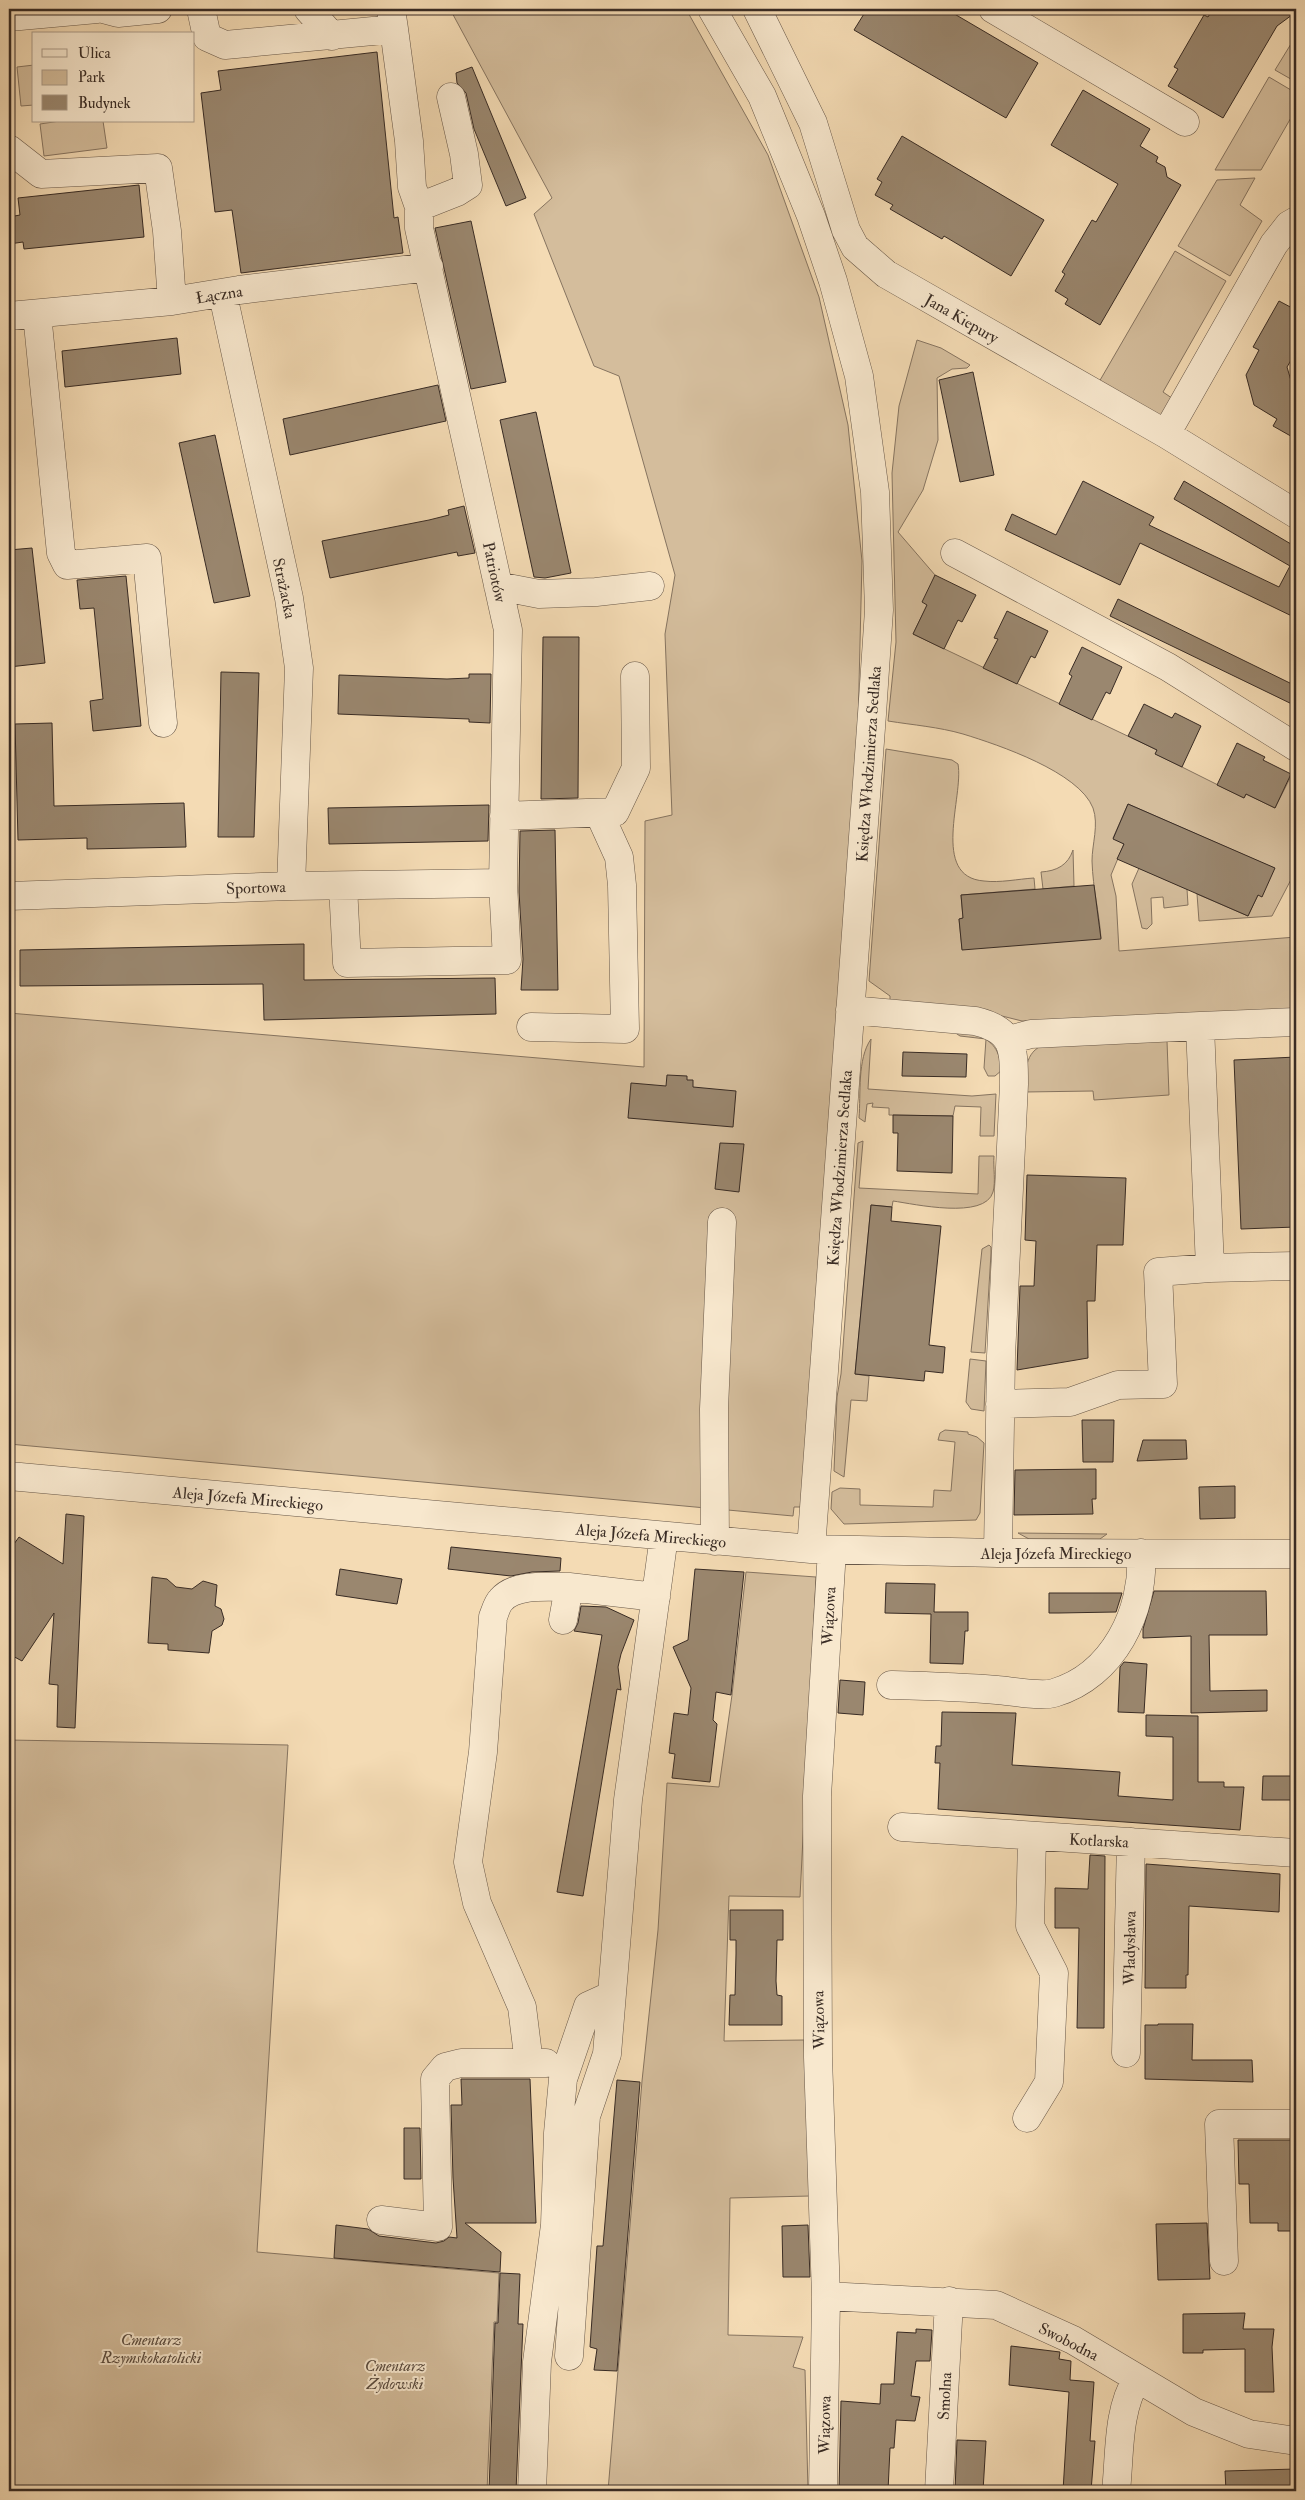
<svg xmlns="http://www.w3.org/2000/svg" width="1305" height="2500" font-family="'IM FELL Double Pica',serif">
<rect width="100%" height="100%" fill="#f4dbb4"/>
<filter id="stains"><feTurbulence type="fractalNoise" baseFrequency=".004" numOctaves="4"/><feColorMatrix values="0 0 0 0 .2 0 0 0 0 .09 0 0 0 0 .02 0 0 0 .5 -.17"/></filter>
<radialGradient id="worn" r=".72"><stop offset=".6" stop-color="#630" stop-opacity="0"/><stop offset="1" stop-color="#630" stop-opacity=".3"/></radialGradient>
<path fill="#d4bd9c" stroke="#867460" d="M450,9H686L768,155L819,297L848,425L862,561L857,768L804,1507H794L793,1516L9,1444V1013L644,1067L645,821L672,815L665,634L675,575L619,376L594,366L534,214L552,198Z
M1294,39L1296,40V82L1275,70Z
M34,65V105L21,106L17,67Z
M1269,77L1296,93V109L1261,170H1215Z
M60,121H103L107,148L44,156L40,124Z
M1255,178L1240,205L1262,221L1230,276L1178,246L1217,180Z
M1175,251L1226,281L1163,392L1179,403L1162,420L1099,382Z
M917,340L941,348L970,365L967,368L952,369L937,378L938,440L923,490L898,532L935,575L927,605L913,634L1157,750L1156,754L1244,798L1246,794L1275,808L1296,766V870L1272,916L1199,921L1197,894L1248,916L1258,895L1274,868L1128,804L1113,838L1124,844L1111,875L1116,896L1119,951L1296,937V1013L1022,1021L990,1013L890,1001V996L869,981L886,749L952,760L958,764C964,796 930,877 984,881C1000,883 1018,879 1034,878L1035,889L961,895L963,918L959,919L962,949L1101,938C1099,911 1093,890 1092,861C1092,844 1099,825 1093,808C1079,772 999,745 963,734C939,727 913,725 888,721L896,642L892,473L899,406Z
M1073,850L1074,886L1043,889L1041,872C1057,871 1068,865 1073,850Z
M1139,868L1187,889L1188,905L1164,908L1163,897L1151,898L1152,924L1147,929L1142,928L1132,884Z
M970,1030C992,1042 998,1045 1002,1070L995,1076H988L984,1068L986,1039L960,1036L954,1032Z
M871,1039L868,1089L972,1096L996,1094L994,1136H980L981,1107L955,1106L953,1116L889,1115V1108L872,1107L873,1103L867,1104L865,1122L859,1118C861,1094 857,1059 871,1039Z
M1167,1041L1169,1095L1094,1100L1093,1091L1025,1092C1026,1076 1023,1055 1041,1046Z
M863,1141L859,1188L978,1194L979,1156H994C993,1167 996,1182 993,1192C985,1220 914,1204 893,1201L892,1207L871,1205L855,1374L869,1376L867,1401L851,1400L844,1477L834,1471L837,1397L841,1374L858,1143Z
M989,1245L991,1247V1253L985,1353L971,1352L982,1249Z
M970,1359L986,1361L984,1411L971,1409L966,1402Z
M945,1430L968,1432V1434L977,1437L984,1443L980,1513L976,1520L844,1524L831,1509L832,1492L840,1488L860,1489V1505L933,1507L934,1490L951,1491L955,1442L938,1440L940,1433Z
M1018,1533L1107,1534L1100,1539H1029Z
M746,1572L816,1577L800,1897L729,1896L724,2041L804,2040L810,2196L730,2198L728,2335L803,2337L793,2367L805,2370L808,2491H608L642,2081L658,1930L667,1783L719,1787L732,1695Z
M9,1740L288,1745L257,2252L499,2273L497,2322H494L487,2491H9Z"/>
<path fill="#9a876f" stroke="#382b24" d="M867,9H946L1038,63L1006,118L854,30Z
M1213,9H1296V12L1277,26L1223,118L1168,86L1178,69L1174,67L1204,15L1208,17Z
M377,52L394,218L398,217L403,253L241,273L232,210L215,212L201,93L221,90L218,71Z
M472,67L526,198L506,206L474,129L466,93L457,83L456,73Z
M1083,90L1150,129L1140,146L1158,157L1156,162L1165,167L1167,177L1181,185L1100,325L1065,304L1068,299L1055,291L1065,274L1062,272L1092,220L1096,222L1118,184L1051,145Z
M902,136L1044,220L1011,276L944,236L942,239L890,209L893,205L875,195L882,182L877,179Z
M139,185L144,237L24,249L23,242L9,244V217L20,215L18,198Z
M471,221L506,382L471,389L435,228Z
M1279,301L1296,310V352L1287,367L1294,391L1296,387V439L1273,426L1277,419L1254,405L1246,375L1259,350L1253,347Z
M177,338L181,374L65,387L62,351Z
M973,372L994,475L960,482L939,380Z
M438,385L446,421L290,455L283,419Z
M536,412L571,573L545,578L534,577L500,420Z
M215,435L250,596L214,603L179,443Z
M1083,481L1154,517L1149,525L1279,587L1290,566L1174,499L1184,481L1296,547V618L1140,543L1120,585L1005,530L1012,514L1056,535Z
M464,506L475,553L458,556L457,552L330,578L322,541L429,520L449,515L448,510Z
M32,548L45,663L9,667V550Z
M935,575L976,595L962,622L958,620L944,649L913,634L927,605L922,602Z
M126,576L141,726L93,731L90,701L103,699L94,608L80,609L77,580Z
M1118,599L1296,686V706L1110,616Z
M1007,611L1048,631L1035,658L1031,656L1017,684L983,668L998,639L994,638Z
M543,637H579L578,798L541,799Z
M1082,647L1122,667L1110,694L1106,692L1092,720L1059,704L1072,676L1069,674Z
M221,672L259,673L254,837H218Z
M469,674H491L490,723L469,722V719L338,714L339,675L447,679L469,678Z
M1144,704L1172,718L1175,713L1201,726L1182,767L1155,754L1157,750L1128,736Z
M52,723L54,806L184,803L186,847L87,849V838L18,840L15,724Z
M1237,743L1265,757L1263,760L1291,774L1275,808L1246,794L1244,798L1217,785Z
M1128,804L1275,868L1262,897L1258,895L1248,916L1117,859L1124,844L1113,839Z
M489,805L488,841L329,844L328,808Z
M555,830L558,990H521L523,959L519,892L520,831Z
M1094,885L1101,939L962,950L959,919L963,918L961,895Z
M304,944V980L495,978L496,1014L264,1020L263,984L20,986V950Z
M903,1052L967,1054L966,1077L902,1076Z
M1296,1057V1227L1241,1229L1234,1060Z
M667,1075L687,1076V1080H693V1087L736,1091L733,1127L628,1118L631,1083L666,1086Z
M893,1115L953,1116L952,1173L897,1171L898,1133H893Z
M720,1143L744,1144L739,1192L715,1189Z
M1027,1175L1126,1178L1123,1245H1097L1095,1301H1087L1088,1358L1017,1370L1020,1286H1034L1036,1241L1025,1240Z
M871,1205L892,1207L891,1221L941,1226L929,1345L945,1347L943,1373L925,1371L924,1381L855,1374Z
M1082,1420H1114L1113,1462H1083Z
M1143,1440H1186L1187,1459L1137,1461Z
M1096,1469V1499H1092L1093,1514L1014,1515L1015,1470Z
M1235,1486V1518L1200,1519L1199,1487Z
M66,1514L84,1516L75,1728L57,1727L58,1685L49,1684L54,1613L22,1661L9,1654V1551L19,1537L63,1564Z
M451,1547L561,1558L560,1571L532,1572L511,1576L448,1569Z
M340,1569L402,1579L397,1604L336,1595Z
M695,1569L744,1572L731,1695L716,1692L713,1720L717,1724L710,1782L672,1778L675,1754L669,1753L674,1713L688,1715L691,1688L673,1647L688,1640Z
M152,1577L167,1579L176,1587L192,1589L203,1581L217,1585L215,1606L221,1609L224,1619L222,1625L212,1631L209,1653L168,1650V1644L148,1643Z
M886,1583L935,1584L934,1612H968V1631H965L963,1664L930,1663L931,1614L885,1613Z
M1154,1591H1266L1267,1635H1209L1210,1691L1267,1690V1711L1191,1713V1636L1143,1638V1629Z
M1049,1593H1122L1116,1612L1059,1613H1049Z
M581,1606L606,1607L634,1620L621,1654L618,1667L621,1690L617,1689L583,1896L557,1892L602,1635L574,1631L578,1623Z
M1124,1662L1147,1664L1144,1713L1118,1712L1120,1667Z
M840,1680L865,1682L863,1715L838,1713Z
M942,1712L1016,1713L1012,1765L1120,1772L1118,1796L1173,1800V1737L1146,1736V1715L1198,1716V1782H1224V1787H1244L1240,1830L938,1809L940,1763H935L936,1746H941Z
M1263,1776H1294L1295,1800H1262Z
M1090,1855L1105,1856L1104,2028H1077L1079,1928H1055V1888L1088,1889Z
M1146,1864L1280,1874L1279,1912L1189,1906L1188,1975H1186V1988H1145Z
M730,1910H783V1940H777L776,1981L777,1995L782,1996V2025H729L730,1995H735L736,1954V1940H730Z
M1158,2024H1193L1192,2060H1252L1253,2082L1145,2079V2025H1158Z
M461,2079H530L536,2223H465L501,2252L500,2272L334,2258L336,2225L368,2229L379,2236L436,2243L444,2241L449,2237L457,2238L453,2178L451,2105H462Z
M617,2080L640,2082L617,2371L594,2370L597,2349L590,2347L597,2246H603Z
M404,2128H420L421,2179H404Z
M1238,2140H1295L1296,2231H1278V2223H1250L1249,2184H1239Z
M1207,2223L1210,2279L1158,2280L1156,2224Z
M808,2225L810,2277H783L782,2226Z
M500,2273L520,2274L518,2324H523L516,2491H489L495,2323H498Z
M1245,2313L1243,2329H1274L1272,2347L1274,2392H1245V2349L1203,2350V2353H1183V2314Z
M916,2329L932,2330L930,2361H916L911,2396L920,2397L915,2421L896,2420L894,2448H890L888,2491H839L841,2401L880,2404L881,2384H894L897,2332L916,2333Z
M1011,2346L1060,2352L1059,2359L1071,2361L1070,2380L1094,2382L1090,2441H1095L1091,2491H1063L1069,2392L1009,2385Z
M957,2440L986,2441L983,2491H955Z
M1296,2469V2491H1226L1225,2471Z"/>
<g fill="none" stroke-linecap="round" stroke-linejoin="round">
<defs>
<path id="minor" d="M103,9L118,13L158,9
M201,9L207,37L225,45L394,29L391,9
M308,9L332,36
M712,9L762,96L811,216L833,281L859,376L875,492L879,610L872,714L811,1549
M757,9L813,123L846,230L855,247L886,274L1166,434L1296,514
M993,9L1185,122
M9,17L97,9
M394,29L409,141L412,187L419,207
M9,149L41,174L158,168L167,231L172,301
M223,295L289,598L299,668L291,886
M37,314L61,553L67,565L147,558L163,723
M9,316L172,301L239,290L429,267
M1166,434L1274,244L1289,225L1296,221
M955,553L1168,667L1296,747
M498,586L539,594L596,592L650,586
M504,816L615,812L636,768L635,676
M343,886L347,963L507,960L503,883L508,630L419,228V207L457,192L468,185L464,154L451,97
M9,896L291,886L503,883
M850,1010L975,1021C1014,1030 1014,1048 1014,1084L1001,1356L998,1553
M1200,1026L1296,1022
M531,1027L625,1029L622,885L619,857L599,813
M1009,1040L1031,1034L1200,1026L1210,1268L1296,1266
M1000,1404L1070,1402L1118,1385L1163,1384L1158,1272L1210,1268
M9,1476L811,1549L998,1553L1296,1554
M715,1541L714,1409L722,1222
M563,1620L569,1587L656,1597
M891,1685C926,1686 962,1687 997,1690C1011,1691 1041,1697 1054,1693C1113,1676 1145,1611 1141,1553
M902,1827L1296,1853
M1126,2053L1131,1842
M529,2063L522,2007L477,1903L468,1862L483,1752L493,1617C495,1612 497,1604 501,1600C515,1583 549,1587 569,1587
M1027,2118L1049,2082L1054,1973L1030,1926L1032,1837
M381,2220L438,2227L435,2079L445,2067L461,2063H546
M1224,2261L1219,2124H1296
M826,2296L996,2305L1073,2340L1194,2412L1249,2434L1296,2441
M569,2356L586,2116L607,2054L628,1800L664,1536
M532,2491L537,2362L555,2225L558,2133L563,2079L588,2006L610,1996
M823,2491L826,2296L818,2057L817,1796L832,1550
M939,2491L949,2301
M1116,2491C1120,2455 1117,2410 1137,2379"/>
</defs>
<use href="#minor" stroke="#675748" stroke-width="29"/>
<use href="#minor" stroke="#f8e8ce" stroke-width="28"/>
</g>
<g text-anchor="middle" stroke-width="4" stroke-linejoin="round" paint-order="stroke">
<g font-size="16" fill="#382b24" stroke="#f8e8ce">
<text transform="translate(219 294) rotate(-9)" y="6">Łączna</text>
<text transform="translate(962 318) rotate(30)" y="6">Jana Kiepury</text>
<text transform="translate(495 572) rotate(78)" y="6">Patriotów</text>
<text transform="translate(285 588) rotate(78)" y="6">Strażacka</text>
<text transform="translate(868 764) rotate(-86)" y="6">Księdza Włodzimierza Sedlaka</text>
<text transform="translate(256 887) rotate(-2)" y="6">Sportowa</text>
<text transform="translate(839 1168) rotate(-86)" y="6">Księdza Włodzimierza Sedlaka</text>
<text transform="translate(248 1498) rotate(5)" y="6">Aleja Józefa Mireckiego</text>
<text transform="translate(651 1535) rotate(5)" y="6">Aleja Józefa Mireckiego</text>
<text x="1056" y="1559">Aleja Józefa Mireckiego</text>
<text transform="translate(828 1616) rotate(-87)" y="6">Wiązowa</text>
<text transform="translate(1099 1840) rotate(3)" y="6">Kotlarska</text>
<text transform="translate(1129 1948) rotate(-89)" y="6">Władysława</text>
<text transform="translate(818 2020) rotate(-91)" y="6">Wiązowa</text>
<text transform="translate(1069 2341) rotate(27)" y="6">Swobodna</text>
<text transform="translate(944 2396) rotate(-87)" y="6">Smolna</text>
<text transform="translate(824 2425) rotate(-89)" y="6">Wiązowa</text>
</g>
<g font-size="16" font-style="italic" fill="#57483c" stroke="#f8e8ce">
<text x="151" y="2345">Cmentarz<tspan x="151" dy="18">Rzymskokatolicki</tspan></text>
<text x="395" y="2371">Cmentarz<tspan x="395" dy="18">Żydowski</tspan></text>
</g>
</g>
<rect width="1305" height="2500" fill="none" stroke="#f4dbb4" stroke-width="30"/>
<rect x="10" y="10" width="1285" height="2480" fill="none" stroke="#382b24" stroke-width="2.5"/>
<rect x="15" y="15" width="1275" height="2470" fill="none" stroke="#382b24"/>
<rect x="32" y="32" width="162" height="90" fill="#f8e8ce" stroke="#ab9c8a"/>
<rect x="42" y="49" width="25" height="8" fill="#f8e8ce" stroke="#ab9c8a"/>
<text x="78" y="58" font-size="15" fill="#382b24">Ulica</text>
<rect x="42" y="70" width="25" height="15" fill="#d4bd9c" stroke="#ab9c8a"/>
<text x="78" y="82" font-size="15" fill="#382b24">Park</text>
<rect x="42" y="95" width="25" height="15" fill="#9a876f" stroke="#ab9c8a"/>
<text x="78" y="108" font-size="15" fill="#382b24">Budynek</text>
<rect width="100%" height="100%" filter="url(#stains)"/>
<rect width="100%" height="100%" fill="url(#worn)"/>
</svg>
